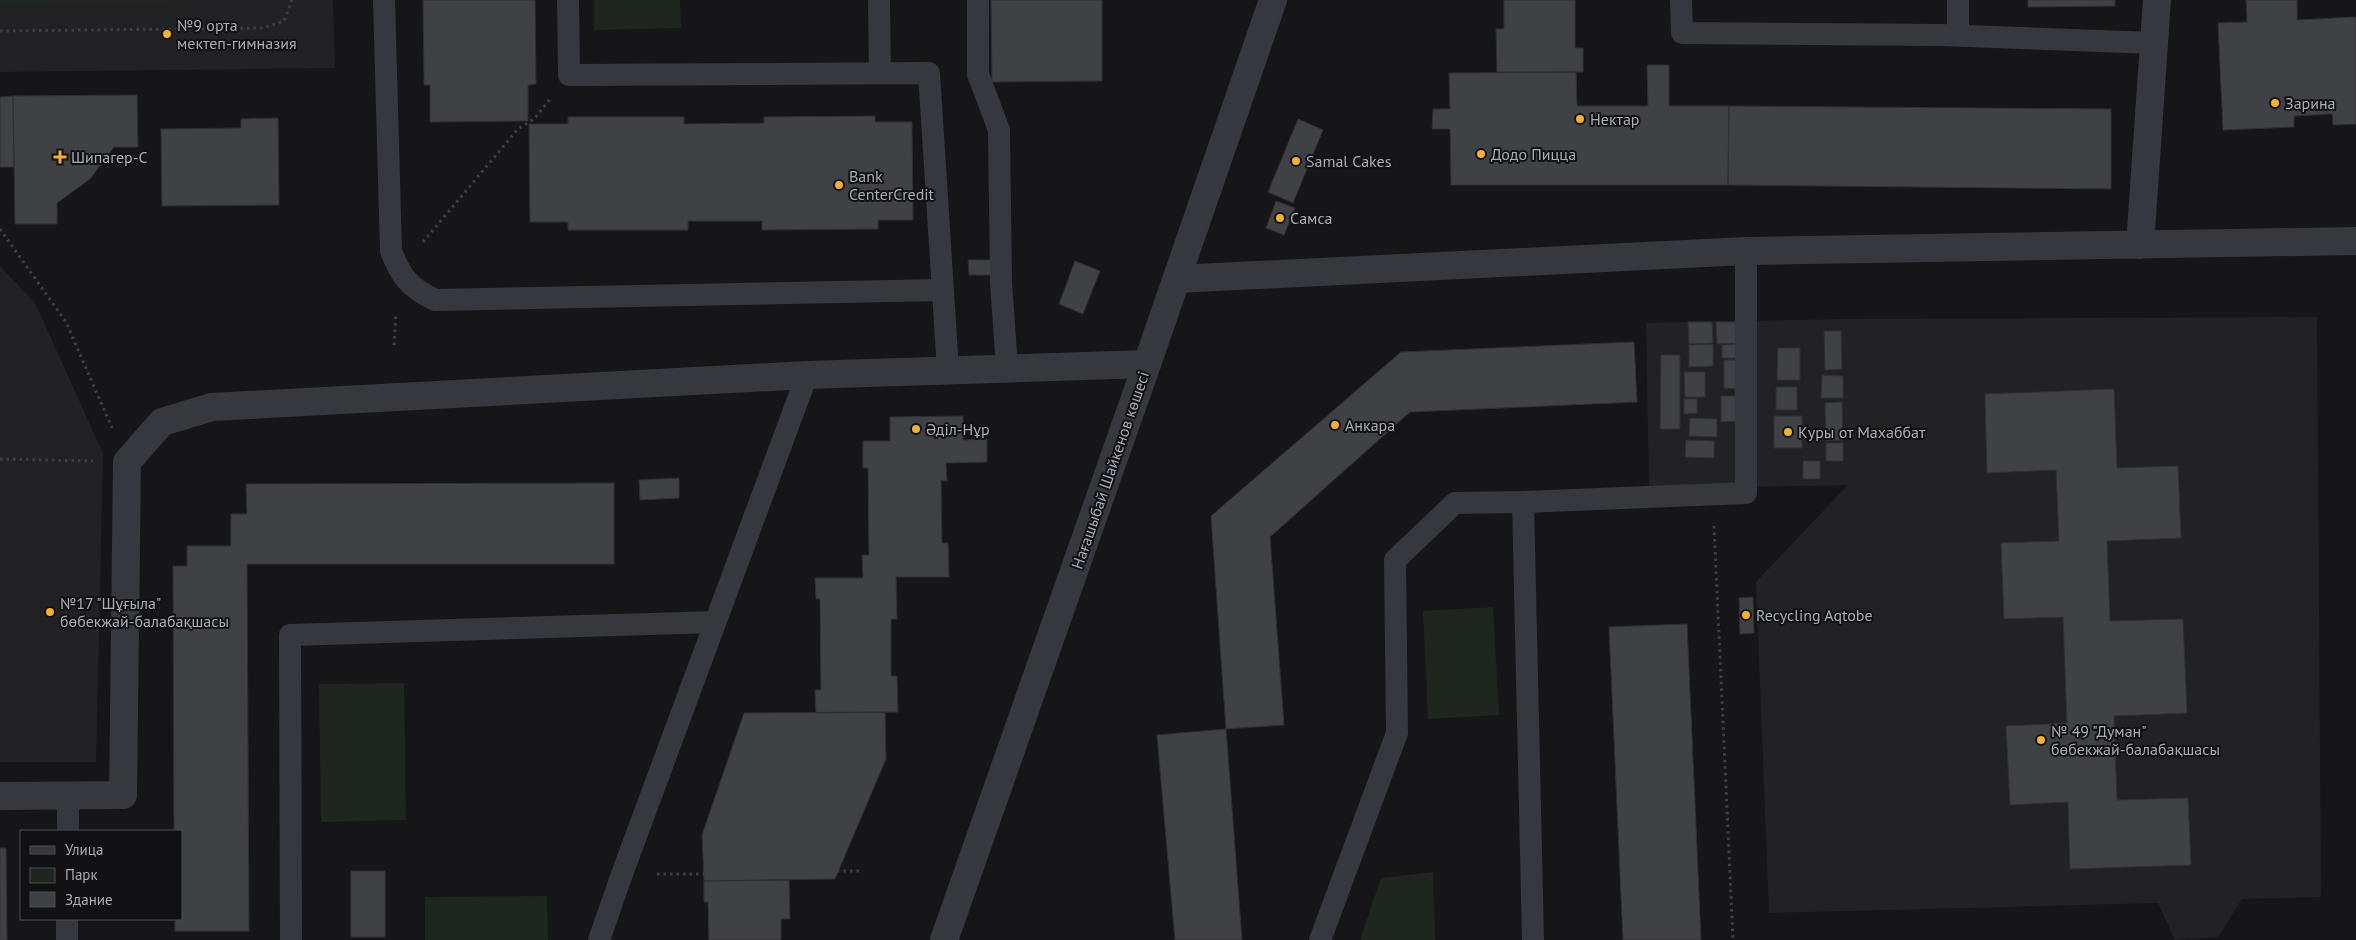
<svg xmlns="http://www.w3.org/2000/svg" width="2356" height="940" font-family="'PT Sans',sans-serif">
<rect width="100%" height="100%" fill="#161618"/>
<path fill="#222225" d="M0,0H333L335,68L0,72Z
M0,266L35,303L103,453L96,762H0Z
M2317,317L2321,897L2242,899L2218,937L2175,940L2158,903L1769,913L1756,582L1848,485L1649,489L1646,323L1845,319Z"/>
<path fill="#1e261f" d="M0,0H169V3L0,4Z
M594,0H680L681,28L594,30Z
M1493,607L1499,715L1428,719L1423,611Z
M404,683L406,820L321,822L319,684Z
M1433,872L1435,940H1360L1381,878Z
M547,896L548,940H425V897Z"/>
<path fill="#404145" stroke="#303034" d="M423,0H535L536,84L528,85V121L430,122V85H424Z
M991,0H1102V81L992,82Z
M1504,0H1575V48H1583V72H1497L1496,29H1504Z
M2028,0H2115V6L2028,7Z
M2246,0H2297V20L2356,17V124L2333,125L2332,114L2294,116V127L2223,130L2218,23L2247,22Z
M1647,65H1669V106H1729L1728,185H1451L1450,129H1432L1433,109H1450L1449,73L1576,72L1577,106H1648Z
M137,95L138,147H114L90,179L57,203V224H15L13,96Z
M13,96L14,167H0V97Z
M1729,106L2111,109V189L1728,185Z
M875,116V122H912L913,220H878V229L762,230V221H688V230H568V222H530L529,124H568V117H684V124L764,123V117Z
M278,118L279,205L162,206L161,129L241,128V119Z
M1298,119L1323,130L1293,203L1268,192Z
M1276,201L1295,208L1284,235L1266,228Z
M968,260H991V275H969Z
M1075,261L1100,271L1083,314L1059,304Z
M1688,322H1712L1713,343L1689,344Z
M1716,322H1740L1741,343L1717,344Z
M1824,331H1841L1842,369L1825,370Z
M1634,342L1637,402L1410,412L1270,537L1284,725L1226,729L1211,516L1401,352Z
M1713,344V366L1689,367V345Z
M1738,344V358H1722V345Z
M1778,348H1800V380H1777Z
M1661,355H1680V429H1660Z
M1724,360H1737L1736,389L1724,388Z
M1684,372H1705V397H1685Z
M1822,375L1843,376V398H1821Z
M1776,387H1797V410H1776Z
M2114,389L2117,468L2178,466L2181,538L2107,541L2110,621L2183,619L2187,713L2114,716L2117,800L2188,798L2191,865L2070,869L2068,802L2010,805L2006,726L2067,723L2063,617L2004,619L2001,543L2059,541L2056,470L1987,473L1985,394Z
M1721,396H1737V421L1721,422Z
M1684,399H1697V413L1684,414Z
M1842,402L1843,440L1826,441L1825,403Z
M963,416V440L987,439V462L946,463L947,481L941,480L942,543H948L949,577H896L897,619H891V676H897L898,712L816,713L815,690H821L820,599H816L815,578H863L862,555H869L868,468H863V441H890V417Z
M1774,416H1802V448H1774Z
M1690,418L1717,419V437L1689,436Z
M1686,440L1714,441V458L1685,457Z
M1826,443H1843V461H1826Z
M1803,461H1820V479H1803Z
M679,478V498L640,500L639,480Z
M614,483V564H247L249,931H175V919H181V831H174L173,566H187V546H231V514H247L246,484Z
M1753,597L1754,633L1740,634L1739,598Z
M1687,624L1701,940H1623L1609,627Z
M885,712L886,759L835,879L704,881L702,835L744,713Z
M1226,729L1242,940H1175L1157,735Z
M0,848H6L7,940H0Z
M351,871H385V937H351Z
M789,880L790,919H781V940H709L708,902H704V881Z"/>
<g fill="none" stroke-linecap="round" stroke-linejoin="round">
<path stroke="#3d3f44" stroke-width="3" stroke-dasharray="2.5 4" stroke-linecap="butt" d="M0,31L263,28L284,21L292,0
M0,229L66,322L112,428
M423,242L518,129L534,119L550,99
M394,345L396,314
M0,459L93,461
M1714,526L1733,940
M837,871H862
M657,874H704"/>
<path stroke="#37383d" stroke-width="22" d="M384,0L391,251C401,277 410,288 435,300L942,290
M568,0L569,75L929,73L948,370
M879,0L880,73
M978,0V74L999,130L1001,282L1007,368
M1681,0L1682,33L1941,35L2154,43
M1958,0V35
M1523,502L1533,940
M68,831V795
M67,940V919
M291,940L290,635L715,622
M599,940L622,874L807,375
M1320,940L1397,733L1395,560L1455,503L1523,502L1746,493V251"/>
<path stroke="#37383d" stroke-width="28" d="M2140,245L2157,0
M1177,279L1746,251L2356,241
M0,796L123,795L127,462L162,422L212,407L807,375L1147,364"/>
<path stroke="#37383d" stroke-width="28" d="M944,940L1147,364L1273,0"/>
</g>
<g fill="#f2b134" stroke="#111113" stroke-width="2">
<circle cx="167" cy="34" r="5"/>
<circle cx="2275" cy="103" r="5"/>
<circle cx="1580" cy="119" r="5"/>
<circle cx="1481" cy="154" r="5"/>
<path d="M57.5 149.5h5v5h5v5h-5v5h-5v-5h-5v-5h5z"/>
<circle cx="1296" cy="161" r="5"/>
<circle cx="839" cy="185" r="5"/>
<circle cx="1280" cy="218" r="5"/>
<circle cx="1335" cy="425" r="5"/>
<circle cx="916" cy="429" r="5"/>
<circle cx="1788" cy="432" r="5"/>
<circle cx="50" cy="612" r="5"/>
<circle cx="1746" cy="615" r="5"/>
<circle cx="2041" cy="740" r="5"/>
</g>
<g text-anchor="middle" stroke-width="4" stroke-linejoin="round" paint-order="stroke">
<g font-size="16" fill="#a8adb8" stroke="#111113" text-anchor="start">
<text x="177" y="31">№9 орта<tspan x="177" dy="18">мектеп-гимназия</tspan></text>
<text x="2285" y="109">Зарина</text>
<text x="1590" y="125">Нектар</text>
<text x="1491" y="160">Додо Пицца</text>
<text x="71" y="163">Шипагер-С</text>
<text x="1306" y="167">Samal Cakes</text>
<text x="849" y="182">Bank<tspan x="849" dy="18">CenterCredit</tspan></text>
<text x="1290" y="224">Самса</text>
<text x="1345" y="431">Анкара</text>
<text x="926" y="435">Әділ-Нұр</text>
<text x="1798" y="438">Куры от Махаббат</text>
<text x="60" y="609">№17 "Шұғыла"<tspan x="60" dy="18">бөбекжай-балабақшасы</tspan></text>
<text x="1756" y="621">Recycling Aqtobe</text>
<text x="2051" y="737">№ 49 "Думан"<tspan x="2051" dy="18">бөбекжай-балабақшасы</tspan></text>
</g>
<g font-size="16" fill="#a8adb8" stroke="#111113">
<text transform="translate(1110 470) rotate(-71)" y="6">Нағашыбай Шайкенов көшесі</text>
</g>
</g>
<rect x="20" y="830" width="162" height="90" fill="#111113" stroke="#4d4f55"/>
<rect x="30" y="846" width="25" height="8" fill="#37383d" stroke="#4d4f55"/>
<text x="65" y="855" font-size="15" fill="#a8adb8">Улица</text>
<rect x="30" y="868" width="25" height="15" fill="#1e261f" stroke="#4d4f55"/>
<text x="65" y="880" font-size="15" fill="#a8adb8">Парк</text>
<rect x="30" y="892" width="25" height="15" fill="#404145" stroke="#4d4f55"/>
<text x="65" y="905" font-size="15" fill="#a8adb8">Здание</text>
</svg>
